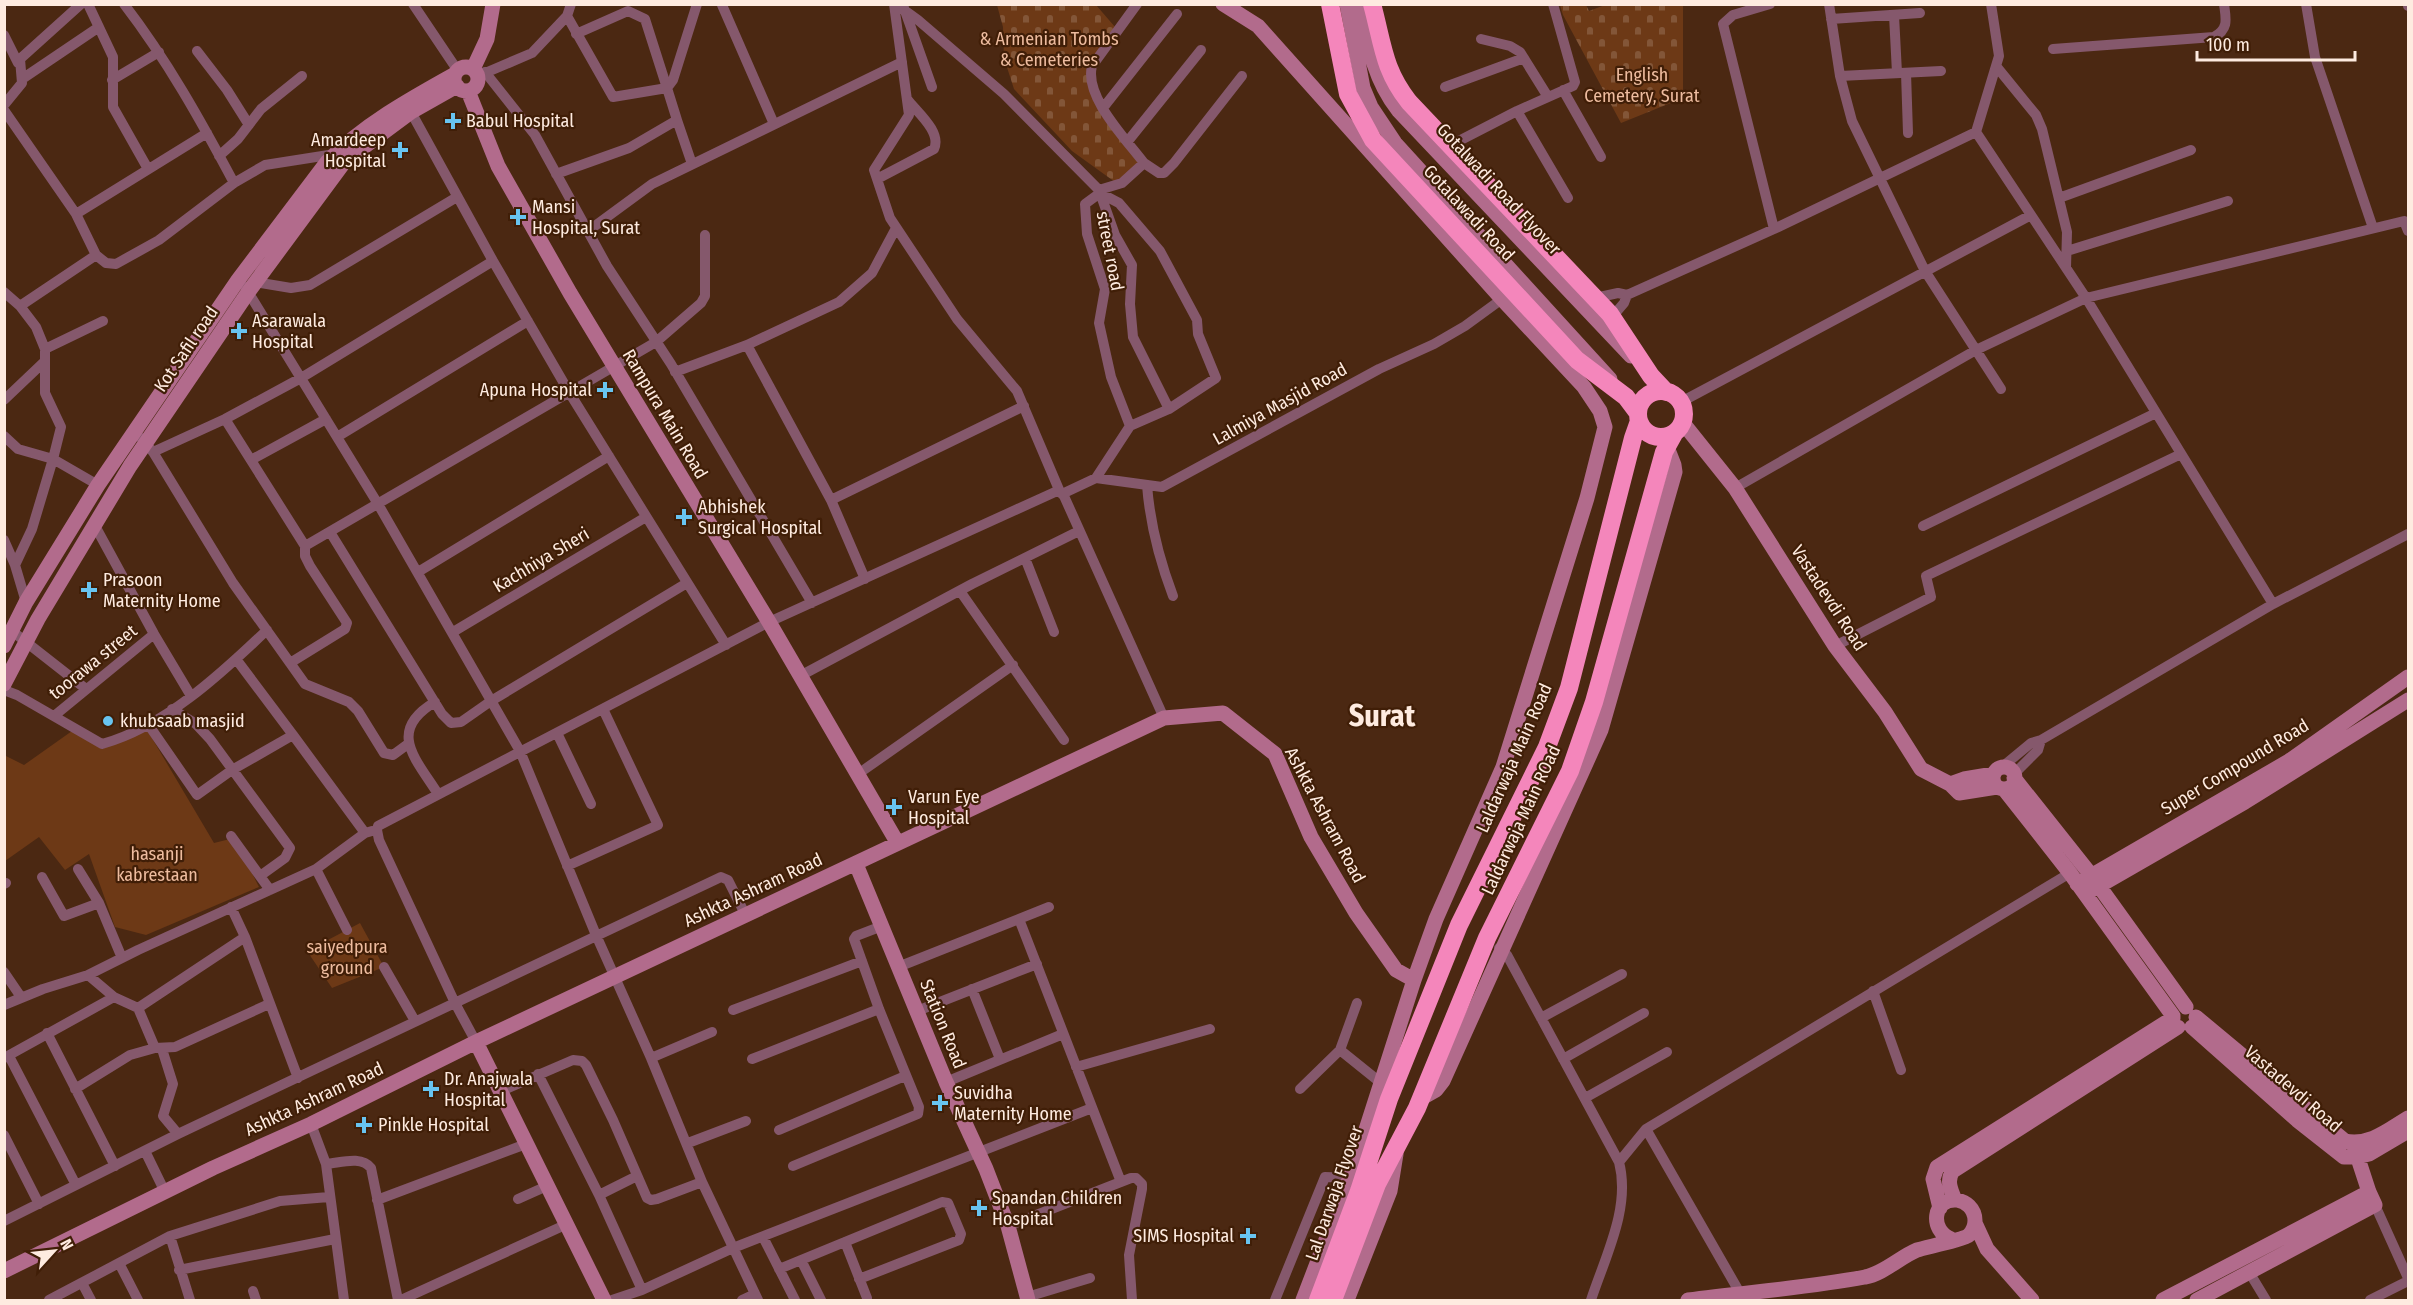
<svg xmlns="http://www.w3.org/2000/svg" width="2413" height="1305" font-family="'Fira Sans Condensed',sans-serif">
<defs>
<pattern id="cemetery-stones" width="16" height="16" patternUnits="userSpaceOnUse" patternTransform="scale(1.5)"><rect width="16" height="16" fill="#6d3916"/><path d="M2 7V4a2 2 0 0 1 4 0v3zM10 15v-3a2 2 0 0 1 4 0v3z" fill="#835638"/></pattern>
</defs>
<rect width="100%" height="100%" fill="#4b2812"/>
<path fill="url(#cemetery-stones)" d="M997,5H1096L1115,27L1087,77L1141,163L1115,182L1072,151L1014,89L1004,58L1003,27Z
M1560,5H1586L1589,11L1605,5H1683V98L1621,123L1563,15Z"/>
<path fill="#6d3916" d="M146,728L214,843L234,838L259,887L146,935L115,927L89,854L65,870L39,837L5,861L4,755L24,765L72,731L102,749Z
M360,923L384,967L332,988L307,951Z"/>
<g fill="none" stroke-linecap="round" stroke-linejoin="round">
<path stroke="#85586c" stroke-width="10" d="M88,4L113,57V107L148,169
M124,4C167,60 201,121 234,183
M413,4L458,71
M894,4L909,115L874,170L890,218L957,319L1017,391L1060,492
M896,4L918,20L1004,94L1099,190L1115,235L1132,265L1130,304L1133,337L1169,409
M1770,4L1733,15L1723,24L1774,229
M1829,4L1840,76L1852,121L1925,271L2001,389
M2306,4L2315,57L2373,228
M2408,4V6
M722,5L774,124
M904,8L932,87
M1894,15L1897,73
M567,16L613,97L667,88L677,120
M1831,19L1920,13
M576,34L628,11L645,19L667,88
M4,35L18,63
M1481,39L1510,46L1520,52L1548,97
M2053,49L2214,37C2229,29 2226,19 2224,4
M197,51L227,90L249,125
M1996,66L2036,115L2042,129L2067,232L2066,268
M485,72L535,135L607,266L671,364L812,603
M1906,73L1908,133
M478,76L532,53L567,16L571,4
M1840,76L1941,71
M22,79L99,27
M112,80L159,52
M1445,87L1524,58
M667,88L673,80L697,4
M1563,90L1601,157
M4,105L22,83L20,59L81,4
M1103,108L1177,14
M4,110L76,214L96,255L20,306L36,327L45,349V393L61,427L53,459L98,485
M1517,111L1568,198
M411,112L493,261L569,392L726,645
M1976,132L1999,56L1991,4
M1128,141L1201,50
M1451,145L1517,111L1573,86L1575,82L1553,4
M219,156L238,139L261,109L302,76
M1144,163L1159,173H1164L1174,163L1242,76
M556,174L629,148L677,120L692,164
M877,179L934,149C942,132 917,112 907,99
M1099,190L1122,183L1144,163C1126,139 1084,97 1092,66L1137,4
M2059,198L2191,150
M76,214L207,133
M588,231L652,184L902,62
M2067,251L2228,201
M96,255L106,263L116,264L159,240L234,183L265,165L335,154
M255,282L291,288L310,285L457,197
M245,287L378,504L520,751L596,935L651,1058L702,1182L758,1300
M4,292L20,306
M1627,295L1774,229L1976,132L2086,298L2273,604
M1595,298L1618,293L1627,295L1624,303L1612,317
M747,345L831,500L865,579
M45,349L103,321
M675,372L747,345L839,302L872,273L896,228
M4,400L45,361
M1681,402L2031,215
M225,419L305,546V556L310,566L347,623L345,629L290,663
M4,436L18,449L53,459L32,529L15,565
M337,437L528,321
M141,438L153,452L225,419L301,378L493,261
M153,452L233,583L305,684L349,702L358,711L384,753L393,755L408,744
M251,460L326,419
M1096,478L1130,426L1169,409L1216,378L1198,334L1197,320L1160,251L1119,203L1100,193L1085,204L1087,234L1105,289L1099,323L1111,377L1130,426
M1147,485C1150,524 1159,559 1173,596
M1735,488L1976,350L2086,298L2404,221L2408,231
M1062,494L1096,478L1162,487L1379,369L1434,344L1465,326L1502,299
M831,500L1024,406
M94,524L154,634L191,696
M1923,526L2156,413
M330,532L442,714L451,723L461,722L491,701L687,583
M4,540L15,565L26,602
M305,546L656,342L701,303L705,296V235
M1025,558L1054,632
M418,572L609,456
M960,591L1064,740
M12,631L86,689
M453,632L646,517
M1835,646L1931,597L1926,576L2181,454
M800,676L972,584L1079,531
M4,690L17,695L102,744C164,727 221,674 267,630
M435,702C386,731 416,759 438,794
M172,709L196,724L210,739L290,848L285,858L260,876
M54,716L154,634
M148,724L197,795L232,770L293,735L236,659
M557,733L591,804
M293,735L365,833L372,831
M2002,767L2031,743L2041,740L2273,604L2408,534
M858,774L1013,665
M2014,774L2038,750L2041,740
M231,836L270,890
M567,866L658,825L603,709
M78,869L99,903L122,958
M316,869L347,930
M42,877L64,916L99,903
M4,884L6,883
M231,907L245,937
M1019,919L1121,1182
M1499,948L1507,955L1619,1162C1631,1208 1605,1257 1591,1300
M384,967L415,1021
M898,967L1049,907
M4,972L21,997
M88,975L114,997
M972,989L1000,1059
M1873,991L1901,1070
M4,1005L43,989L88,975L138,950L316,869L365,833
M138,1008L155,1048
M733,1010L862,961
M917,1011L1037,964
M1541,1018L1622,974
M47,1033L115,1166
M476,1042L455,1003L379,840L377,830L378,826L769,622L1055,492H1060L1064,496L1164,718
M162,1049L173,1084L163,1116L178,1134
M1340,1050L1381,1083
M9,1056L76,1185
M4,1058L114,997L138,1008L245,937L298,1078
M651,1058L712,1032
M752,1059L879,1009
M1563,1059L1644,1013
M1076,1067L1210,1029
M538,1074L599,1195L642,1290
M946,1082L1063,1034
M75,1089L130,1055L155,1048L175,1047L269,1004
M1300,1089L1340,1050L1357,1003
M501,1091L573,1060L582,1061L586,1065L613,1120L647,1198L651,1200L657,1199L702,1182
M1585,1098L1667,1052
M311,1124L326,1164L344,1300
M779,1130L905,1076
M4,1135L39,1204
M688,1143L746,1121
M145,1151L165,1192
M1619,1162L1646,1129
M326,1164C340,1163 361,1155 371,1168L398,1300
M793,1166L918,1114L919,1107L879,1009L854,939L856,936L882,926
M599,1195L637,1176
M518,1199L547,1186
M377,1200L526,1144
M2375,1205L2408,1278
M4,1221L178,1134L721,877L728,880L746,916
M1008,1226L1131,1178H1136L1142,1184V1189L1129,1255L1132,1300
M170,1236L190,1300
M763,1237L795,1300
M845,1242L867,1298
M801,1260L821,1300
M119,1263L138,1300
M779,1269L942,1202L948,1203L961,1234L959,1240L859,1279
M179,1270L335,1239
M2249,1272L2266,1300
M82,1283L91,1300
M253,1291L256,1300
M1740,1293L1646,1129L2070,873
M1027,1297L1090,1278
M49,1300L170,1236L280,1201L329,1197
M401,1300L565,1225
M612,1300L642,1290L733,1248L1092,1108
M742,1300L755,1294
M1275,1300L1325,1177L1350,1178
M2370,1300L2408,1281"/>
<path stroke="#b26b8c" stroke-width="15" d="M1223,4L1258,26L1502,299L1584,387L1600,411L1605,427L1587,498L1503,767L1436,919L1414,980L1355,1164L1303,1300
M1347,4L1363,88L1371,107L1395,143L1610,379
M1360,4C1368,43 1373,78 1398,110L1631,356
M454 79a12 12 0 1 1 24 0a12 12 0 1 1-24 0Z
M473,69L487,39L493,4
M468,91L498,166L570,293L769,622L897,842
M1683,423L1735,488L1835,646L1885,712L1921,769L1950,784L1959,793L1997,787
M4,646L26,602L98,485L238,280L327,162C363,125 410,99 455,74
M4,684L38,619L130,466L249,291L345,161L411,112L457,86
M1993 778a11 11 0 1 1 22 0a11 11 0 1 1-22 0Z
M2014,778L2091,875L2186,1007
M1950,784L1964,779L1994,774
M2004,789L2070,873L2173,1016
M856,864L946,1082L986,1169L1008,1226L1028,1300
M2077,884L2289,761L2408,677
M2085,894L2245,802L2408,700
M2196,1017L2345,1141C2370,1146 2388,1130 2408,1118
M2192,1027L2297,1120L2344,1157H2357L2369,1154L2408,1131
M476,1042L604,1300
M1420,1099L1436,1090L1443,1081L1601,730L1675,472L1674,465L1667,447
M1955,1200C1951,1191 1946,1180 1953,1171L2178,1027
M1940,1208L1933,1179L1937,1167L2173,1018
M1975,1223L1987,1249L2032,1300
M4,1271L213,1168L311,1124L476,1042L1164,718L1223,713L1275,754L1311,837L1356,913L1396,970L1414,980
M1347,1300L1390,1191L1396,1154
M1688,1300C1747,1292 1807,1288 1865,1277C1883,1274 1900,1257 1917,1250C1927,1247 1965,1239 1969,1235C1977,1227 1977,1214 1969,1206C1966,1203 1962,1201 1957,1200C1933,1198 1929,1230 1951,1239
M2163,1300L2369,1192
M2197,1300L2375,1205L2369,1192L2353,1143"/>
<path stroke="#f486bb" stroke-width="18" d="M1330,4L1348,94L1373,140L1577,360L1626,397L1638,413
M1372,4C1383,44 1383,69 1409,102L1610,314L1651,376L1666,392
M1638 414a23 23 0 1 1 46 0a23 23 0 1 1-46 0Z
M1318,1300L1359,1191L1389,1099L1459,925L1547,747L1569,688L1633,438L1639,421
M1333,1300L1377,1184L1417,1108L1487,938L1570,771L1594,702L1664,452L1674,434"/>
</g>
<g fill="#68c4f0" stroke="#401e07" stroke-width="2">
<path d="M450 112h6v6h6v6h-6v6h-6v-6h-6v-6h6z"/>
<path d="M397 141h6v6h6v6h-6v6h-6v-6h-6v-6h6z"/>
<path d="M515 208h6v6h6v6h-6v6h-6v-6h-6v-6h6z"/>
<path d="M236 322h6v6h6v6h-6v6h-6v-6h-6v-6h6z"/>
<path d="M602 381h6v6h6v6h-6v6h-6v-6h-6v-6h6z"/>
<path d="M681 508h6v6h6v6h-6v6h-6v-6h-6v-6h6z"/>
<path d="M86 581h6v6h6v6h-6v6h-6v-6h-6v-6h6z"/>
<circle cx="108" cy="721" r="6"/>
<path d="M891 798h6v6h6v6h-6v6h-6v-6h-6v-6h6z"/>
<path d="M428 1080h6v6h6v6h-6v6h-6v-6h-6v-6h6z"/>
<path d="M937 1094h6v6h6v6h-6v6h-6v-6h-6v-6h6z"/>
<path d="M361 1116h6v6h6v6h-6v6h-6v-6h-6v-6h6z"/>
<path d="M976 1199h6v6h6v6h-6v6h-6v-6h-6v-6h6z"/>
<path d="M1245 1227h6v6h6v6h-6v6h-6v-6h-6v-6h6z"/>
</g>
<g text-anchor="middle" stroke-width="4.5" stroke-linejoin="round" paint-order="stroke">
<g font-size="18" fill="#eebc9f" stroke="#401e07">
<text x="1049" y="45">&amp; Armenian Tombs<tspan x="1049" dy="21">&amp; Cemeteries</tspan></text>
<text x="1642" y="81">English<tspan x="1642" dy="21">Cemetery, Surat</tspan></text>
<text x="157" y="860">hasanji<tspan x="157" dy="21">kabrestaan</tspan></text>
<text x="347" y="953">saiyedpura<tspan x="347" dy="21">ground</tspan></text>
</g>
<g font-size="18" fill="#feebe0" stroke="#401e07" text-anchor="start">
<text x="466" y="127">Babul Hospital</text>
<text x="386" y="146" text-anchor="end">Amardeep<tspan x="386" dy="21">Hospital</tspan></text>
<text x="532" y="213">Mansi<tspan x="532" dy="21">Hospital, Surat</tspan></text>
<text x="252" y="327">Asarawala<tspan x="252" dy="21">Hospital</tspan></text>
<text x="592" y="396" text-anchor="end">Apuna Hospital</text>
<text x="698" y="513">Abhishek<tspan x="698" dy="21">Surgical Hospital</tspan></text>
<text x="103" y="586">Prasoon<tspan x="103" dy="21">Maternity Home</tspan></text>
<text x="120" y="727">khubsaab masjid</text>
<text x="908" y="803">Varun Eye<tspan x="908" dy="21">Hospital</tspan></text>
<text x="444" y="1085">Dr. Anajwala<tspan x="444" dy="21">Hospital</tspan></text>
<text x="954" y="1099">Suvidha<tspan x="954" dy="21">Maternity Home</tspan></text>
<text x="378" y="1131">Pinkle Hospital</text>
<text x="992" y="1204">Spandan Children<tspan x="992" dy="21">Hospital</tspan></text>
<text x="1234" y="1242" text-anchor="end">SIMS Hospital</text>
</g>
<g font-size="18" fill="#feebe0" stroke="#401e07">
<text transform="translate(1499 189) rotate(47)" y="6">Gotalwadi Road Flyover</text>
<text transform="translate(1469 213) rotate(47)" y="6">Gotalawadi Road</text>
<text transform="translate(1110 251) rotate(79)" y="6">street road</text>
<text transform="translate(186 349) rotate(-56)" y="6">Kot Safil road</text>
<text transform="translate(1280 404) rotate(-29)" y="6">Lalmiya Masjid Road</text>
<text transform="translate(665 414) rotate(59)" y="6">Rampura Main Road</text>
<text transform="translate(541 560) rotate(-31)" y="6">Kachhiya Sheri</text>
<text transform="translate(1829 598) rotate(57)" y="6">Vastadevdi Road</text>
<text transform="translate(93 662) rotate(-39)" y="6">toorawa street</text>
<text transform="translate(1514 758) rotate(-66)" y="6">Laldarwaja Main Road</text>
<text transform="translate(2235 767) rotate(-31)" y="6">Super Compound Road</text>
<text transform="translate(1325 815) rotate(62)" y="6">Ashkta Ashram Road</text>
<text transform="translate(1521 820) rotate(-65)" y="6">Laldarwaja Main ROad</text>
<text transform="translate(753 890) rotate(-25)" y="6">Ashkta Ashram Road</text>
<text transform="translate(943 1024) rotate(68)" y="6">Station Road</text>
<text transform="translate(2293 1089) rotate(41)" y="6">Vastadevdi Road</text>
<text transform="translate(314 1099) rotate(-25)" y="6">Ashkta Ashram Road</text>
<text transform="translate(1334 1193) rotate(-71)" y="6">Lal Darwaja Flyover</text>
</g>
<g font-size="30" font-weight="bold" fill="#feebe0" stroke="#401e07">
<text x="1382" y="726">Surat</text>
</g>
</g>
<rect width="2413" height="1305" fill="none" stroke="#feebe0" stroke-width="12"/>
<g transform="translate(54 1251) rotate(63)" stroke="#401e07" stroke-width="4.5" paint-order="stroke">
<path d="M0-4.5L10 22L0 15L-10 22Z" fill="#feebe0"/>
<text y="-9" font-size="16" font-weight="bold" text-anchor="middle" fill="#feebe0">N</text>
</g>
<path d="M2197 51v9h158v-9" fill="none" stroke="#feebe0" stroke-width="3"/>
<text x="2206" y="51" font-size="18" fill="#feebe0" stroke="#401e07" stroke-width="4.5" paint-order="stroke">100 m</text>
</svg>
